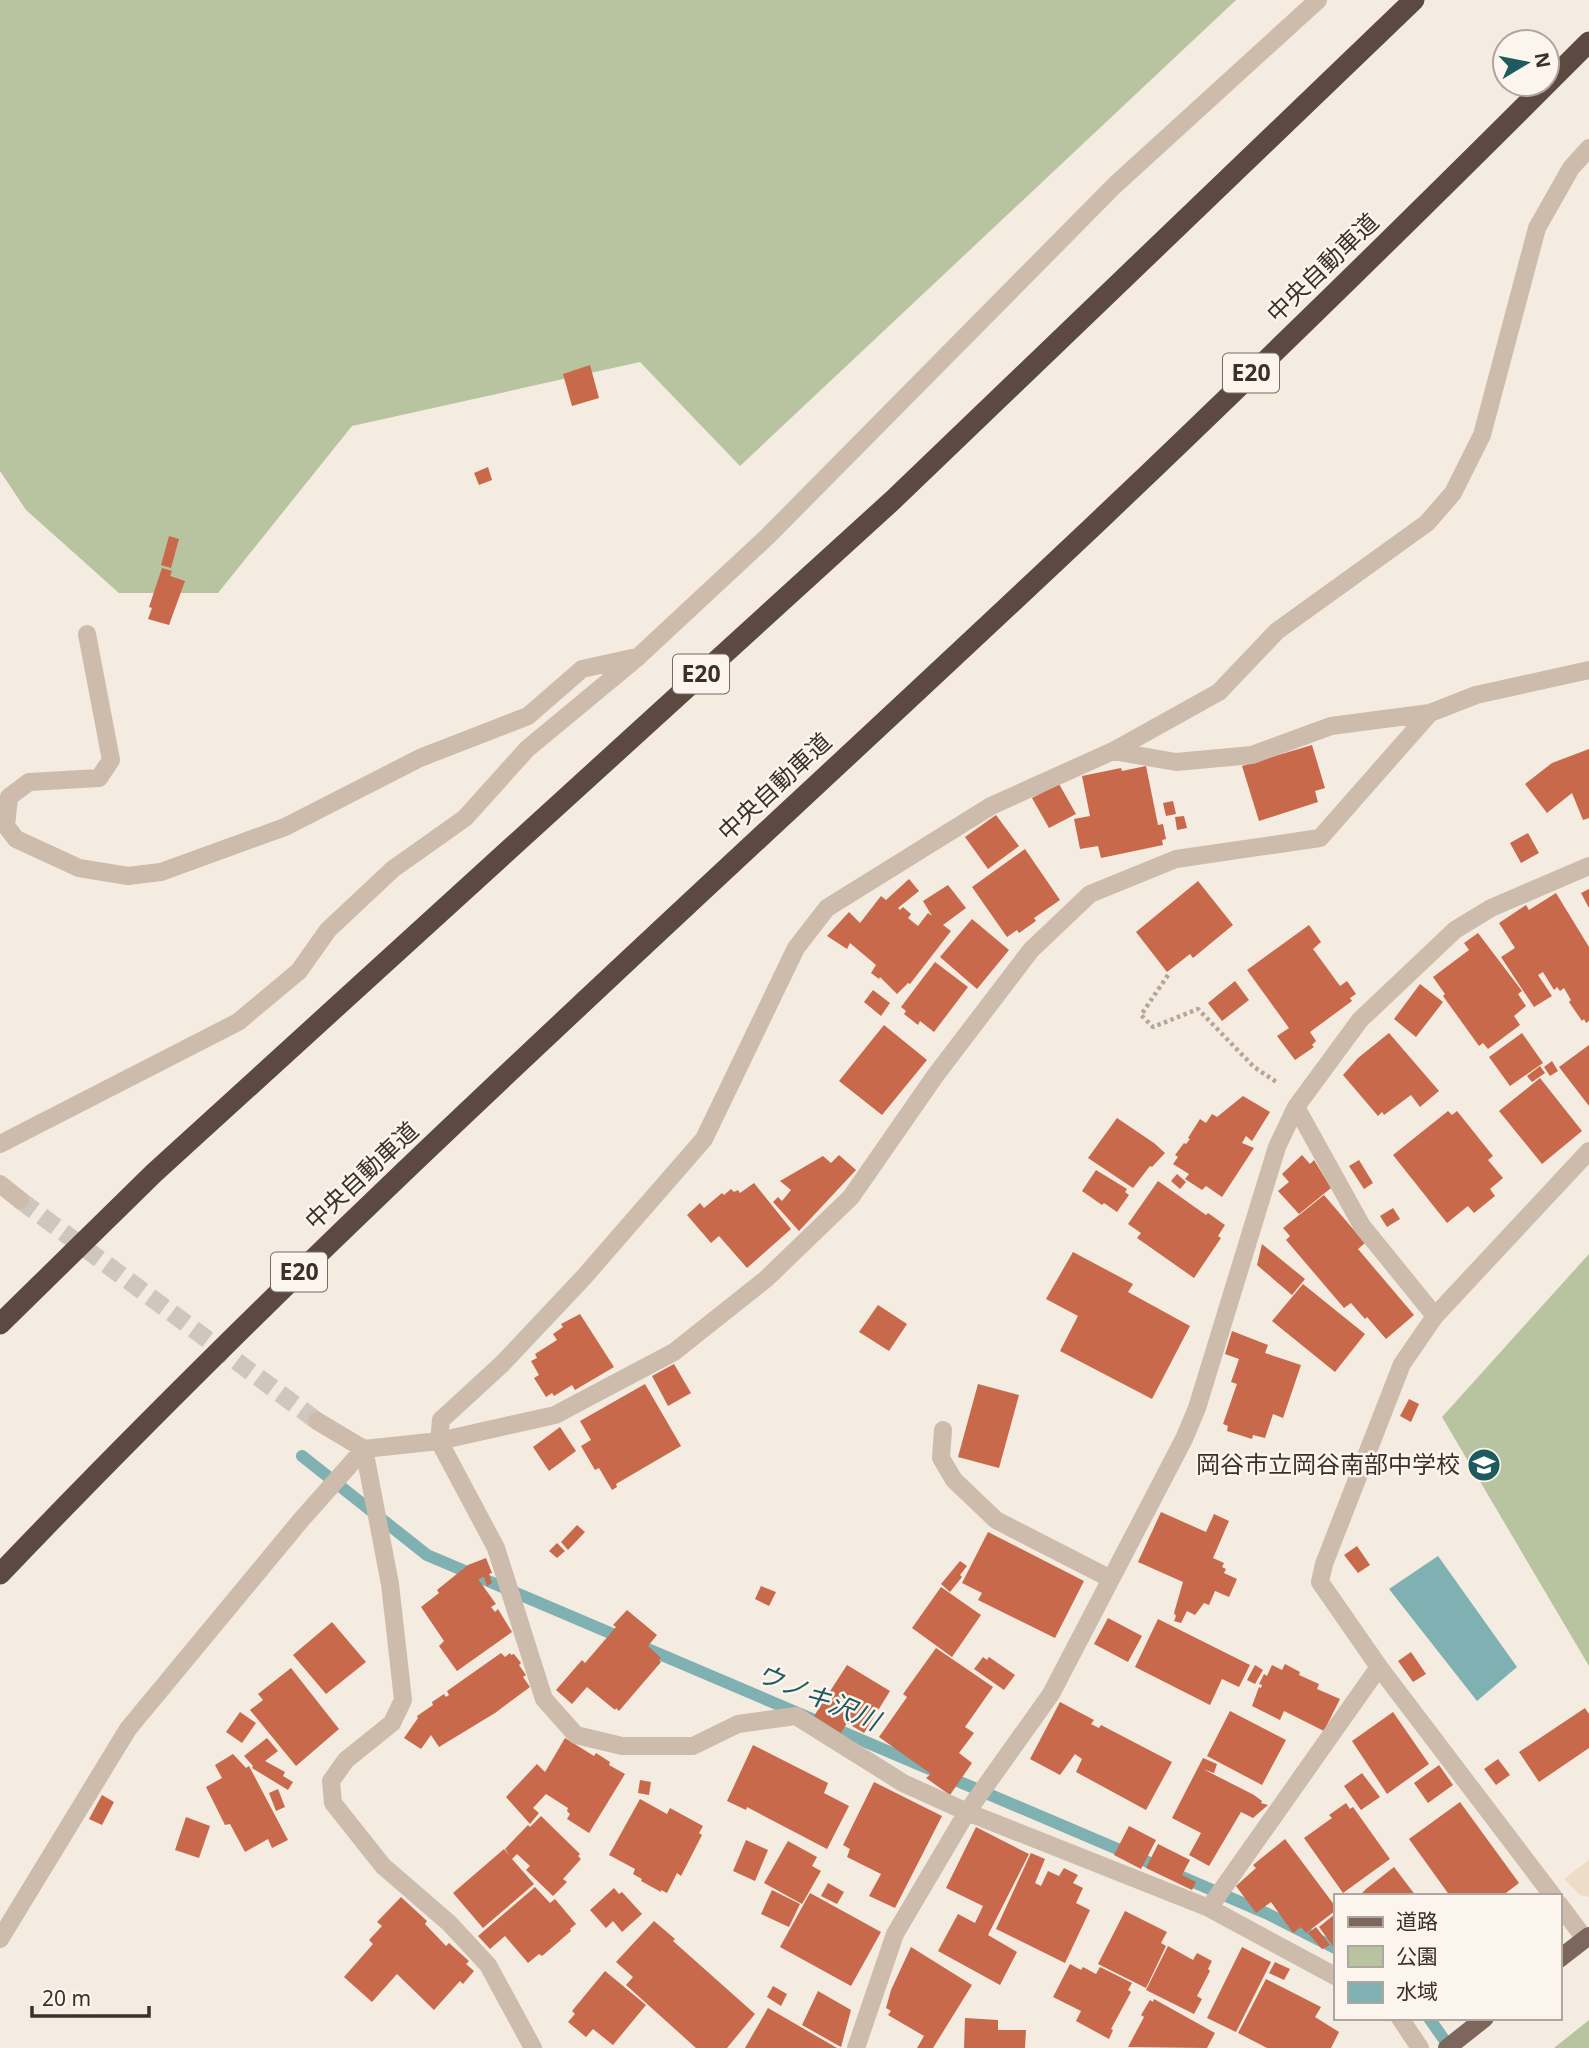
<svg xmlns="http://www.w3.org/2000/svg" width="1589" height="2048" font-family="'Noto Sans','Noto Sans JP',sans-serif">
<rect width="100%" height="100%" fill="#f4ebe1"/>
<path fill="#b8c4a0" d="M0,0H1236L740,466L640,362L352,426L218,593H119L26,510L0,471Z
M1589,1254V1666L1442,1417Z
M1589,2020V2048H1554Z"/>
<path fill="#ecdcc8" d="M1589,1860V1897L1580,1895L1564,1879Z"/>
<path fill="#7fb0b2" d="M1438,1556L1517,1667L1477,1701L1389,1589Z"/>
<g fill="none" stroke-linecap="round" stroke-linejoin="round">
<path stroke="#7fb0b2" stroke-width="12" d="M302,1456L427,1555L1162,1868
M1182,1877L1268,1914L1335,1948
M1429,2018L1450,2048"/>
</g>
<path fill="#c8694b" d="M590,365L599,398L572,406L563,374Z
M488,467L492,480L479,485L474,473Z
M169,536L179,539L171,568L161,565Z
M162,568L172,571L170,576L185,581L169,625L148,619L152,608L149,607Z
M1312,745L1325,788L1315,791L1318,802L1259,821L1242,766Z
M1589,749V818L1583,820L1572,793L1547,813L1525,784L1552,763Z
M1146,766L1158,825L1163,824L1166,839L1162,840L1163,845L1101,858L1098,846L1080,849L1074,819L1090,816L1082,776L1121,768L1122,771Z
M1059,784L1076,814L1049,828L1032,798Z
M1173,801L1176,814L1166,816L1163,803Z
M996,815L1019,846L988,869L965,837Z
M1184,816L1187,828L1177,830L1175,817Z
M1528,833L1539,853L1521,863L1510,843Z
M1025,849L1060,900L1034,918L1036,921L1019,933L1017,930L1007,937L972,887Z
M909,879L919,891L898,908L900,910L903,907L911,914L908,918L918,926L928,913L932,916L923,901L948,885L966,908L943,925L951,931L910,984L908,983L897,994L880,977L879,979L871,973L876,965L850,943L847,949L827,936L849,912L860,923L881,896L886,900Z
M1198,881L1233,925L1193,958L1190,954L1167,972L1136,932Z
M1589,889V908L1581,893Z
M1556,893L1589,947V1021L1586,1023L1584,1019L1582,1021L1569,1002L1571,1000L1564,988L1560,991L1557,987L1554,990L1543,972L1538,975L1552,996L1534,1007L1501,957L1515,948L1499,923L1526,905L1529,910Z
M972,919L1009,950L977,989L940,957Z
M1309,925L1321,942L1313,949L1340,986L1347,981L1356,994L1350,998L1352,1001L1310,1032L1316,1041L1312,1045L1314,1047L1295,1060L1277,1036L1289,1028L1247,970Z
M1478,933L1522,991L1518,994L1526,1006L1514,1016L1520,1025L1488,1049L1483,1043L1479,1046L1443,996L1445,994L1433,977L1469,950L1464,943Z
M935,962L968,987L934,1032L920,1021L918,1025L904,1014L906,1011L901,1007Z
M1235,981L1249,1000L1222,1021L1208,1003Z
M1420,984L1443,1002L1416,1037L1394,1019Z
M873,990L890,1003L881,1016L864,1002Z
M884,1025L927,1060L882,1115L839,1081Z
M1389,1033L1439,1091L1420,1107L1411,1095L1384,1115L1382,1112L1378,1116L1343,1075L1358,1058Z
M1522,1033L1543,1063L1510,1086L1489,1057Z
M1589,1045V1106L1559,1067Z
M1552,1061L1558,1071L1550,1076L1544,1067Z
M1540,1066L1545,1073L1532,1082L1527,1076Z
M1540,1078L1582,1131L1542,1164L1499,1111Z
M1243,1096L1270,1112L1252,1141L1246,1136L1242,1143L1254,1148L1222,1197L1206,1186L1202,1190L1185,1179L1189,1174L1173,1164L1178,1157L1175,1155L1184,1143L1186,1144L1190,1139L1188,1138L1200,1119L1206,1123L1212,1114L1217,1117Z
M1448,1111L1452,1115L1457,1111L1493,1156L1488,1160L1503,1178L1490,1189L1495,1196L1474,1213L1468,1206L1447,1223L1393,1155Z
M1117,1118L1154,1143L1165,1153L1152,1167L1150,1166L1133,1188L1088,1158Z
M839,1155L856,1170L799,1231L773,1202L778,1197L782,1201L791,1190L780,1181L823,1156L831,1163Z
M1302,1155L1310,1164L1314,1160L1331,1188L1299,1214L1278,1191L1289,1182L1282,1174Z
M1359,1160L1373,1183L1364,1189L1349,1166Z
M1096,1170L1127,1189L1125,1192L1129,1195L1117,1212L1104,1203L1102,1205L1082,1191Z
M1177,1174L1186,1182L1180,1189L1171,1181Z
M1158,1181L1206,1215L1208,1213L1225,1225L1218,1236L1221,1238L1194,1278L1137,1238L1141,1233L1128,1224Z
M754,1183L791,1229L747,1268L719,1236L711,1243L687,1215L700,1203L704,1208L722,1193L724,1195L731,1189L734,1192L738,1190L740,1193Z
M1324,1195L1365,1243L1358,1249L1414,1315L1386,1339L1367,1317L1365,1319L1351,1303L1344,1308L1286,1240L1290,1236L1283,1228Z
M1393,1208L1400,1219L1387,1227L1380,1216Z
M1262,1244L1305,1279L1292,1295L1257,1265Z
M1073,1252L1133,1284L1128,1292L1190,1326L1152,1399L1060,1351L1078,1316L1046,1299Z
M1303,1284L1365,1334L1335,1372L1272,1321Z
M878,1305L907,1324L889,1351L859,1332Z
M580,1314L614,1367L575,1390L572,1385L554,1396L552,1393L546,1397L534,1378L539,1375L531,1361L537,1358L535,1354L557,1340L553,1334L563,1327L561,1324Z
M1232,1331L1268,1345L1265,1353L1301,1365L1283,1418L1273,1414L1265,1438L1253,1435L1252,1439L1227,1431L1228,1426L1223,1424L1237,1384L1231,1382L1239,1359L1225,1354Z
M674,1364L691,1393L668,1406L652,1376Z
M645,1384L681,1446L616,1484L617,1487L612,1490L599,1468L595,1470L581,1446L591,1440L580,1421Z
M978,1384L1019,1395L999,1468L958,1457Z
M1409,1399L1419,1404L1411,1422L1400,1416Z
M560,1427L576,1451L549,1471L533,1447Z
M1161,1512L1206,1532L1214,1514L1229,1521L1213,1558L1224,1563L1222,1567L1226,1569L1224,1573L1237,1579L1229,1597L1215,1591L1209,1605L1204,1603L1195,1615L1187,1611L1181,1623L1174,1621L1176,1616L1174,1613L1183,1582L1138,1562Z
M577,1525L585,1532L568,1550L561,1542Z
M988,1532L1084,1581L1055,1638L978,1600L982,1593L962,1583Z
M557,1543L565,1551L557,1558L549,1551Z
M1357,1546L1370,1565L1358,1573L1344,1555Z
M486,1558L492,1573L489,1574L492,1583L487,1586L484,1577L478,1579L496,1604L491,1607L495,1612L498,1609L512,1632L457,1671L439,1646L444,1641L421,1607L439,1593L437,1590L468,1565Z
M960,1561L967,1566L960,1575L962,1577L950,1592L941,1584Z
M761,1586L776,1592L769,1606L755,1599Z
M941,1587L981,1615L952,1657L912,1628Z
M627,1610L657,1635L648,1646L661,1658L659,1660L661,1662L619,1711L616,1708L615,1710L587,1687L572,1704L556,1690L582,1660L585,1663L616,1627L613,1625Z
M1108,1618L1142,1636L1128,1662L1094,1644Z
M1158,1619L1250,1665L1239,1687L1222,1679L1210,1705L1135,1667Z
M332,1622L366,1662L326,1694L293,1655Z
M936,1648L993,1687L965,1727L974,1733L959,1753L972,1763L950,1795L926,1778L931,1774L879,1737L907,1697L903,1694Z
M1411,1652L1426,1674L1413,1682L1398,1661Z
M501,1653L505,1657L510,1653L511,1655L514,1654L521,1663L519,1665L526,1675L523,1677L530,1687L495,1713L439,1747L431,1735L421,1749L404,1738L418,1718L417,1716L433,1705L432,1702L444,1694L446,1697L449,1695L447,1691Z
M983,1657L987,1660L989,1657L1015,1675L1004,1690L974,1669Z
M1285,1664L1300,1672L1299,1675L1319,1684L1317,1689L1340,1699L1324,1731L1284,1711L1280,1720L1252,1706L1259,1687L1261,1688L1262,1685L1259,1684L1264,1674L1267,1676L1272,1665L1282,1670Z
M847,1665L890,1691L864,1733L847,1723L841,1733L814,1716Z
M1255,1665L1263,1670L1255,1684L1247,1680Z
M291,1668L339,1729L296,1766L250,1710L263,1700L258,1694Z
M1060,1702L1094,1720L1091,1724L1099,1728L1101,1725L1172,1762L1146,1810L1076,1772L1082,1759L1075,1754L1060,1775L1030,1759Z
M1585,1708L1589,1714V1748L1539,1782L1519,1752Z
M1230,1711L1286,1740L1262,1785L1207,1756Z
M240,1712L256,1723L242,1743L226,1732Z
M1393,1712L1429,1764L1387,1794L1352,1741Z
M267,1738L278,1751L265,1761L285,1772L283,1776L293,1782L288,1790L252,1768L253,1766L244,1756Z
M565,1738L594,1756L596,1753L610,1762L609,1765L625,1774L589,1833L567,1819L570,1814L567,1811L568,1808L546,1794L533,1808L539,1813L530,1824L506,1797L537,1764L545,1772Z
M753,1745L828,1783L824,1793L849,1806L827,1849L747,1807L746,1810L727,1801Z
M233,1754L246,1768L249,1766L288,1840L272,1848L268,1839L245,1852L230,1824L225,1825L206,1787L222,1778L215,1765Z
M1203,1758L1217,1764L1214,1773L1203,1769L1254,1795L1262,1801L1261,1803L1268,1805L1253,1818L1241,1812L1209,1866L1189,1855L1201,1833L1172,1818Z
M1498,1759L1510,1775L1496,1785L1484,1769Z
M1439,1765L1453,1785L1428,1803L1414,1783Z
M1362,1773L1380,1797L1361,1810L1344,1786Z
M640,1780L651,1782L649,1795L638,1793Z
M874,1782L942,1816L895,1908L869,1896L881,1874L847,1857L850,1849L843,1845Z
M278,1789L285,1807L276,1811L269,1793Z
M102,1795L114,1802L102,1825L89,1819Z
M640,1799L667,1814L670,1808L703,1826L699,1833L702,1835L681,1876L677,1873L667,1893L661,1890V1892L641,1881L642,1879L633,1874L635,1869L609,1855Z
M1460,1802L1519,1883L1502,1896H1450L1409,1839Z
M1346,1803L1350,1809L1353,1807L1390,1859L1343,1893L1304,1838L1332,1818L1329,1815Z
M541,1816L580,1854L578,1856L581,1859L563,1879L567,1882L553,1896L526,1870L530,1866L517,1854L512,1859L534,1884L483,1928L453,1893L504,1849L510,1856L505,1849L528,1825L530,1827Z
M186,1817L210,1826L199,1858L175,1850Z
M1129,1826L1156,1840L1141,1869L1114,1855Z
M976,1827L1029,1854L988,1935L1017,1952L1000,1985L938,1951L958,1914L975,1923L983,1906L946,1888Z
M1285,1839L1335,1906V1911L1306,1933L1301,1927L1293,1933L1271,1902L1256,1913L1236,1886L1256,1868L1253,1865Z
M746,1840L768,1850L755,1881L733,1871Z
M788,1841L817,1857L812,1866L821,1871L802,1904L764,1883Z
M1158,1844L1190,1860L1182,1875L1196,1882L1192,1890L1146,1868Z
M1031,1853L1045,1859L1035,1883L1041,1886L1048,1871L1059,1876L1064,1868L1078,1875L1073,1883L1083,1888L1076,1903L1090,1910L1065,1963L996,1929Z
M1394,1867L1416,1896H1359L1366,1889Z
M828,1883L844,1892L837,1904L821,1896Z
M535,1887L550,1903L555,1899L576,1924L570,1929L571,1931L542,1956L539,1954L528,1963L505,1936L490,1949L478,1936Z
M614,1888L619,1894L622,1892L642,1914L622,1932L613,1921L606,1928L590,1910Z
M772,1890L800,1904L789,1927L761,1914Z
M810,1893L881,1932L851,1986L780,1947Z
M401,1897L427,1921L425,1924L446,1946L449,1943L469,1961L466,1964L474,1971L463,1984L460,1981L434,2010L397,1974L372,2002L344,1977L373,1944L369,1940L382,1926L377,1922Z
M1125,1911L1167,1932L1161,1943L1166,1946L1146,1988L1098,1964Z
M1335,1914V1949L1319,1927Z
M654,1921L675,1939L673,1941L755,2014L727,2048H696L626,1985L633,1977L616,1962Z
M1316,1927L1330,1945L1322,1949L1308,1933Z
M1168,1946L1193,1960L1197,1953L1212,1961L1208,1969L1210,1971L1197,1996L1202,1999L1194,2014L1146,1990Z
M911,1947L972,1985L933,2048H917L924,2036L888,2015L891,2011L886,2008L891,1990Z
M1242,1947L1271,1962L1236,2032L1207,2018Z
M1275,1962L1290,1969L1284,1980L1269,1973Z
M1070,1964L1081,1970L1083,1967L1096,1974L1100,1967L1132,1983L1128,1990L1131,1992L1111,2029L1113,2030L1109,2039L1076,2021L1081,2011L1053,1997Z
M605,1971L646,2005L613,2045L593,2029L586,2037L568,2022L575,2014L572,2011Z
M1266,1979L1321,2007L1315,2017L1339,2032L1331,2048H1267L1238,2033Z
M773,1986L787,1994L781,2006L767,1997Z
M818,1991L851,2010L841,2047L802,2025Z
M1154,1999L1215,2033L1207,2048L1128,2047L1144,2017L1141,2015L1150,2000L1153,2002Z
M768,2008L837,2048H745Z
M965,2018L998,2020V2030H1026L1025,2048H964Z"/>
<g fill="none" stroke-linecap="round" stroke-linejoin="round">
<path stroke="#cfc6bd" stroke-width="18" stroke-dasharray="18 9" stroke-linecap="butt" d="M20,1200L317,1421"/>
<path stroke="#b9a596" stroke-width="4.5" stroke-dasharray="3.5 3.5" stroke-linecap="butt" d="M1168,975L1141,1015L1153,1027L1198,1009L1254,1067L1278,1083"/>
<path stroke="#cdbbac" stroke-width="18" d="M87,634L111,760L99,778L29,782L9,797L6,826L16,839L79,868L128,876L161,872L285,827L420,758L528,716L582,669L632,658
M1113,751L1176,762L1252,755L1331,726L1430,713
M1296,1107L1362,1226L1435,1316L1402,1364L1324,1564L1320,1582L1379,1667L1553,1896
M0,1144L238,1022L299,971L328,930L393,869L465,818L527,749L638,657L768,536L1115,185L1318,0
M0,1184L20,1200
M1435,1316L1589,1151
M317,1421L364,1449L439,1441L555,1415L674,1352L766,1279L851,1197L935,1076L1031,950L1090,894L1176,859L1320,838L1430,713L1476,695L1589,670
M943,1430L941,1458L954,1480L996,1520L1111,1579
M364,1449L390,1584L403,1700L392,1723L346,1760L331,1781L333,1803L383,1866L449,1923L488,1965L533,2048
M1559,1904L1585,1939
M1209,1908L1379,1667
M0,1939L128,1729L301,1520L364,1449
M1335,1976L1209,1908L967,1812L903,1783L796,1716L738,1724L693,1746H622L576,1735L544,1699L496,1548L439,1441L441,1420L502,1364L584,1277L704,1139L796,948L827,908L991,806L1113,751L1219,692L1277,631L1427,523L1453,493L1482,435L1537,228L1571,168L1589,148
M1400,2018L1420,2048
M856,2048L895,1934L967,1812L1051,1694L1184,1439L1197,1408L1277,1147L1296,1107L1360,1020L1455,930L1491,908L1589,866"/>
<path stroke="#7d675c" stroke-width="18" d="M1559,1959L1589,1936
M1447,2048L1485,2018"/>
<path stroke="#5c4a42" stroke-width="21" d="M0,1324L154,1173L893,500L1414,0
M0,1574C352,1205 734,866 1105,515C1268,360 1429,202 1589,42"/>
</g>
<defs>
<symbol id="school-disc" viewBox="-11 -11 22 22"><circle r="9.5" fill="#1f5a5e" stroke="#fbf5ee"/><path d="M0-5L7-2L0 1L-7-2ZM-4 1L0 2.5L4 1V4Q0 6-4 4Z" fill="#fff"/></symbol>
</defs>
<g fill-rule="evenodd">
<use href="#school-disc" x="1465" y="1446" width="38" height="38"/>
</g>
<g text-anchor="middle" stroke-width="5" stroke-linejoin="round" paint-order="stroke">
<g fill="#fbf5ee" stroke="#756b66" stroke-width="2">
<rect x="1223" y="353.5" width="56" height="39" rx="5"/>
<rect x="673" y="654.5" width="56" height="39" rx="5"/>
<rect x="271" y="1252.5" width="56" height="39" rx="5"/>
</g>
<g font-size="23" font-weight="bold" fill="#3b302b">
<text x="1251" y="381">E20</text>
<text x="701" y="682">E20</text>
<text x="299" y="1280">E20</text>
</g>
<g font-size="24" fill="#3b302b" stroke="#fbf5ee">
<text transform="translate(1323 268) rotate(-44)" y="8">中央自動車道</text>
<text transform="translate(775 787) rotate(-43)" y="8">中央自動車道</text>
<text transform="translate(362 1176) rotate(-43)" y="8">中央自動車道</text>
</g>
<g font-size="24" fill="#3b302b" stroke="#fbf5ee" text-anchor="end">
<text x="1460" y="1473">岡谷市立岡谷南部中学校</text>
</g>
<g font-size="26" font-style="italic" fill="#1f5a5e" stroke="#fbf5ee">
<text transform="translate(818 1697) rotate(23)" y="9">ウノキ沢川</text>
</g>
</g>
<rect x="1334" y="1894" width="228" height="126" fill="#fbf5ee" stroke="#aea6a0" stroke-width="2"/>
<rect x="1348" y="1917" width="35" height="10" fill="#7d675c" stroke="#aea6a0" stroke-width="2"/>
<text x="1396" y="1929" font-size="21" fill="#3b302b">道路</text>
<rect x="1348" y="1946" width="35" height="21" fill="#b8c4a0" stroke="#aea6a0" stroke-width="2"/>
<text x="1396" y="1964" font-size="21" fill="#3b302b">公園</text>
<rect x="1348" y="1982" width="35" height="21" fill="#7fb0b2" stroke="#aea6a0" stroke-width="2"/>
<text x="1396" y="1999" font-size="21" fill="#3b302b">水域</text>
<g transform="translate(1526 63) rotate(80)"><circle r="33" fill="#fbf5ee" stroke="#aea6a0" stroke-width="2"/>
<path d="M0-5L12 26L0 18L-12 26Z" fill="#1f5a5e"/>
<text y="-10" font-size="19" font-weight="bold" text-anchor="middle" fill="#3b302b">N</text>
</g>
<path d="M32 2006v10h117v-10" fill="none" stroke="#3b302b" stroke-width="3.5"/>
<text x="42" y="2006" font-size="21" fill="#3b302b" stroke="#fbf5ee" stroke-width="5" paint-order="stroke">20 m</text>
</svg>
